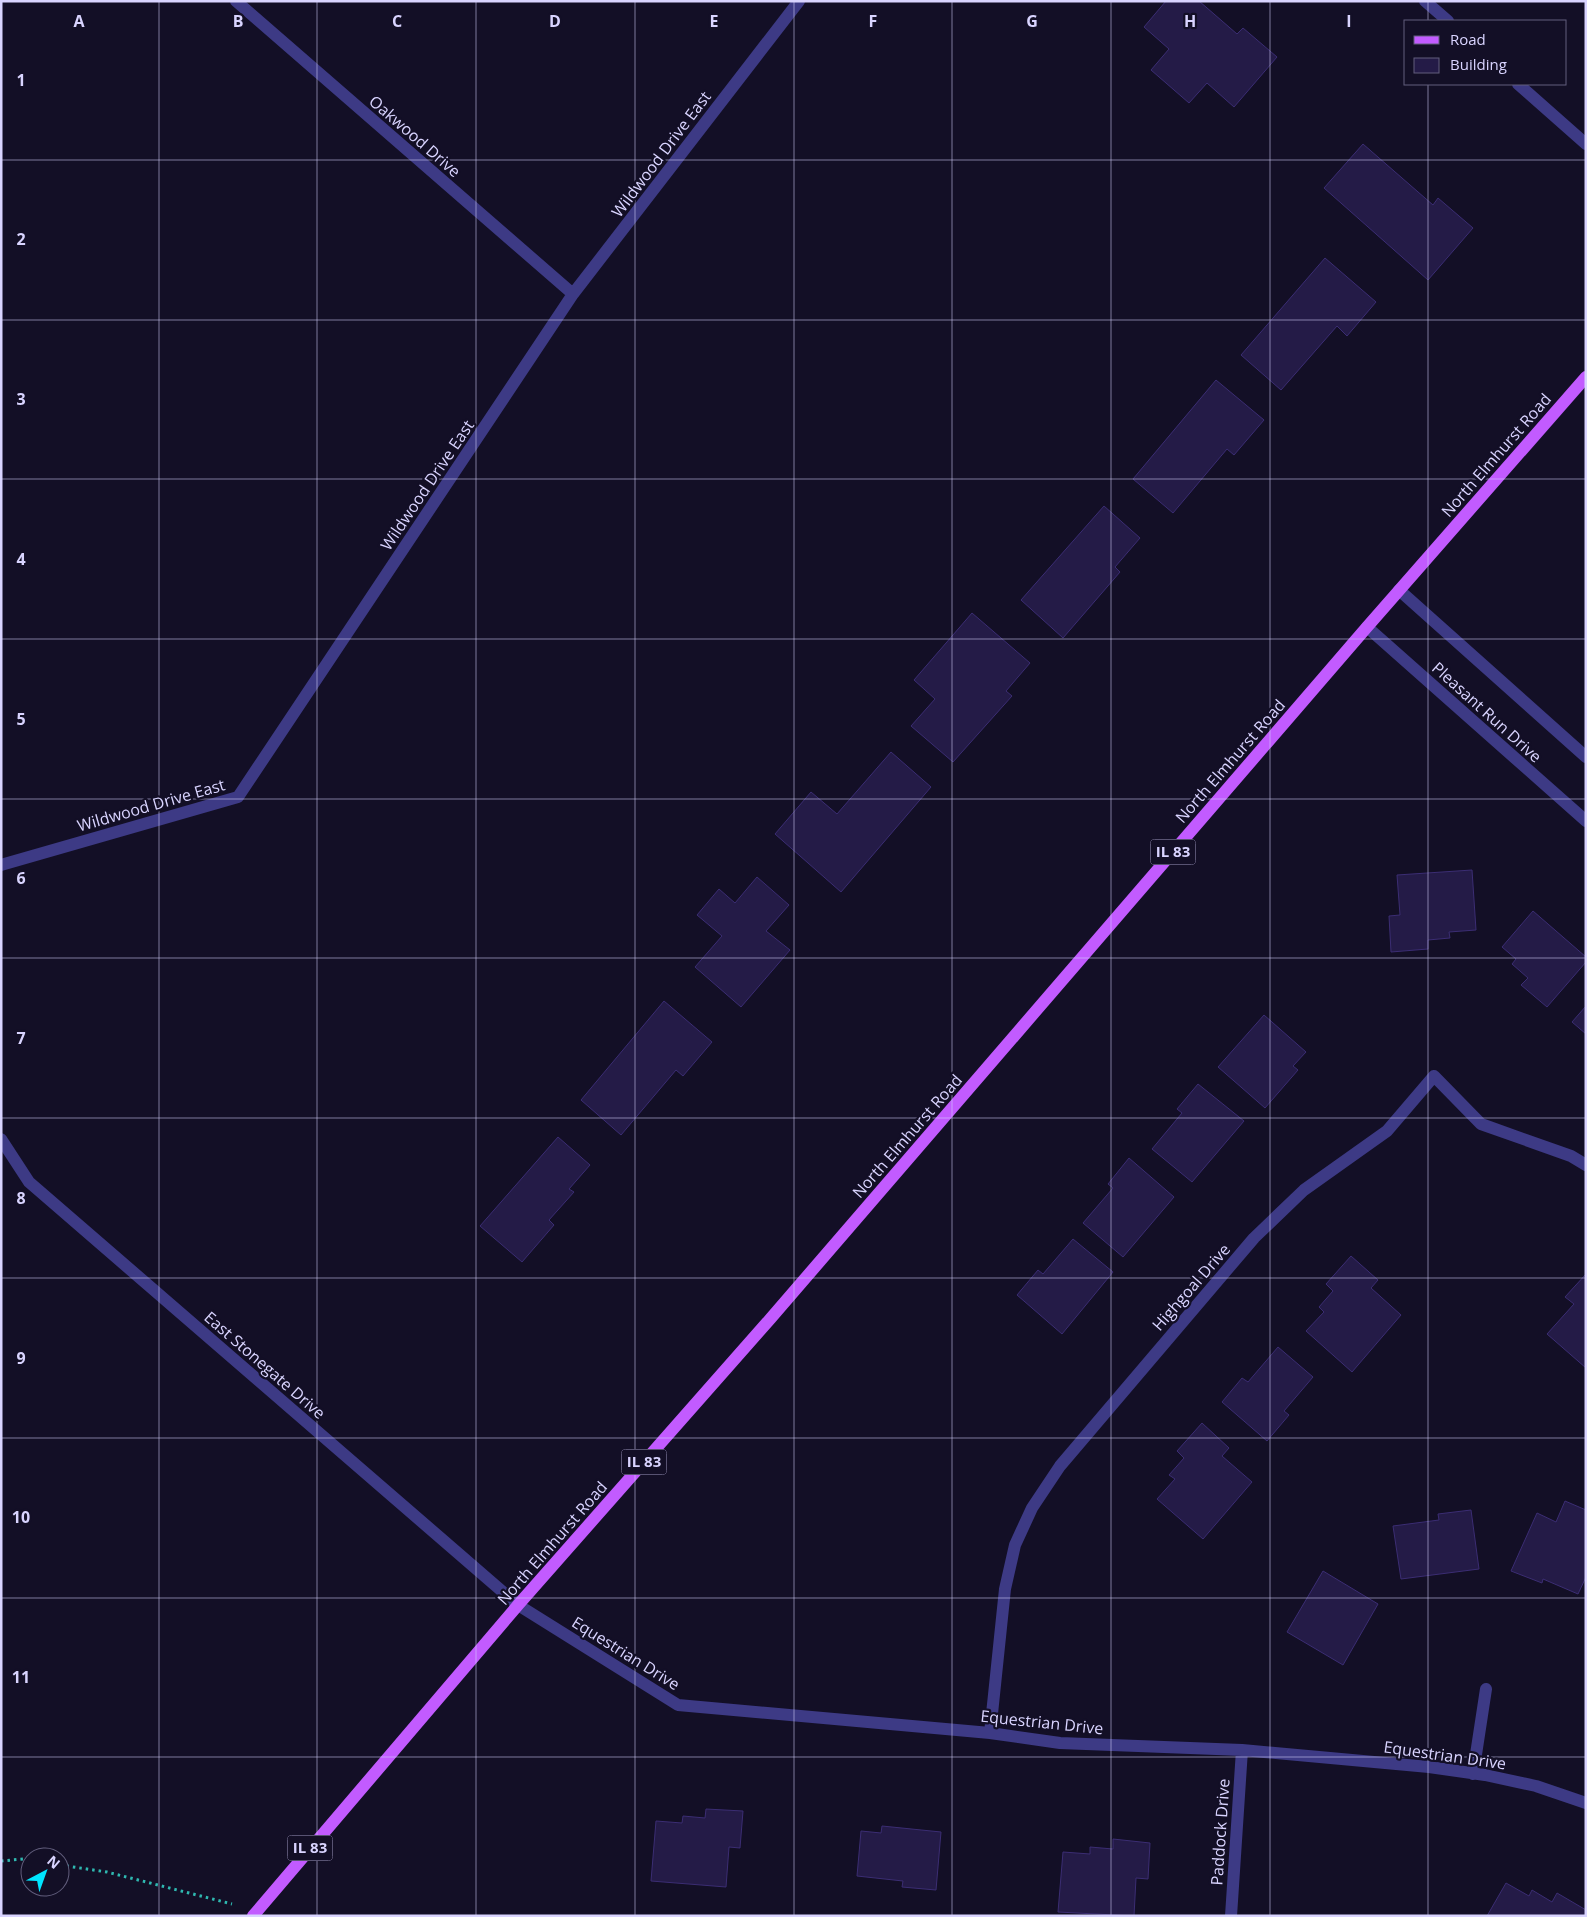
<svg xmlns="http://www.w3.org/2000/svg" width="1587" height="1917" font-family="'Open Sans',sans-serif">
<rect width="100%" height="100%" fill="#130f26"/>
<path fill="#241b47" stroke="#3b2d73" d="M1166,1H1199L1237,34L1243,28L1277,57L1234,107L1207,83L1189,103L1151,70L1169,49L1144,27Z
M1363,144L1433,205L1438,198L1473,228L1428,280L1324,188Z
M1325,258L1376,302L1347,336L1337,326L1281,390L1241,355Z
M1216,380L1264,420L1234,455L1227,449L1173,513L1133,479Z
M1104,506L1140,538L1115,567L1120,572L1063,638L1021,600Z
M972,613L1030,663L1006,691L1012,696L953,762L911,726L935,699L914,680Z
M891,752L931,787L841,892L775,834L811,792L837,814Z
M1472,870L1476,930L1449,932L1450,938L1428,940V949L1391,952L1389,916L1400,915L1397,875Z
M757,877L789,905L766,931L790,950L741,1007L695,967L722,936L697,915L719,889L735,903Z
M1533,911L1586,957V962L1547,1007L1521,985L1528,978L1512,964L1516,959L1502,947Z
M664,1001L712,1042L683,1076L676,1070L621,1135L581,1100Z
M1586,1006V1034L1572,1022Z
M1264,1015L1306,1052L1293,1066L1298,1070L1265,1108L1218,1067Z
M1198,1084L1244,1121L1192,1182L1152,1149L1182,1113L1177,1109Z
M558,1137L590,1165L569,1189L574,1192L549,1220L554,1225L522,1262L480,1226Z
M1129,1158L1174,1197L1123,1257L1083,1223L1113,1188L1108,1184Z
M1073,1239L1113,1272L1062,1334L1017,1295L1038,1270L1043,1274Z
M1351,1256L1378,1280L1371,1288L1401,1315L1352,1372L1306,1331L1324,1312L1319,1307L1333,1291L1326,1284Z
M1586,1274V1368L1547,1334L1574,1304L1565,1297Z
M1278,1347L1313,1377L1284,1411L1289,1415L1267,1441L1222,1402L1242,1378L1248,1382Z
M1202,1423L1229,1448L1222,1456L1252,1482L1203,1539L1157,1499L1175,1479L1169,1475L1184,1458L1177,1451Z
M1565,1501L1586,1510V1577L1578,1594L1543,1579L1542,1583L1511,1571L1537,1513L1556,1522Z
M1471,1510L1479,1569L1401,1579L1393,1526L1439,1520L1438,1514Z
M1323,1571L1378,1604L1343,1665L1287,1632Z
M706,1809L743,1811L740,1848L729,1847L726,1887L651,1881L656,1821L682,1823L683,1816L705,1818Z
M882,1826L941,1832L936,1890L902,1887L903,1881L857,1876L861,1831L881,1833Z
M1113,1839L1150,1843L1148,1879L1136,1878L1134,1916L1058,1912L1063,1852L1090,1854V1847L1113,1849Z
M1506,1883L1529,1896L1532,1890L1552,1902L1557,1893L1586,1910V1916H1487Z"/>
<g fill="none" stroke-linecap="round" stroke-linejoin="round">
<path stroke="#2fb8b0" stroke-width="3" stroke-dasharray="2.5 4" stroke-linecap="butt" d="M1,1861L23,1859L30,1860
M60,1865L107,1872L232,1904"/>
<path stroke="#3d3a85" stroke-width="12" d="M236,1L573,294
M1425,1L1448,21
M1518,84L1586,144
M1399,590L1586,757
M1367,627L1586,821
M1,865L238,797L573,294L799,1
M1,1139L29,1182L518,1605L678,1705L990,1733L1060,1743L1242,1750L1429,1767L1485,1775L1536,1786L1586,1803
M990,1733L1005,1589L1015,1545L1032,1508L1060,1466L1254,1238L1304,1190L1387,1131L1434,1076L1481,1124L1571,1156L1586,1165
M1473,1774L1486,1689
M1231,1916L1242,1750"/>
<path stroke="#c25bff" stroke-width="12" d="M253,1916L518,1605L771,1318L1367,627L1586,377"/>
</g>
<path fill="none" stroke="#d9d4ff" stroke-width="1" stroke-opacity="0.55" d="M159,1V1916M317,1V1916M476,1V1916M635,1V1916M794,1V1916M952,1V1916M1111,1V1916M1270,1V1916M1428,1V21M1428,84V1916M1,160H1586M1,320H1586M1,479H1586M1,639H1586M1,799H1586M1,958H1586M1,1118H1586M1,1278H1586M1,1438H1586M1,1598H1586M1,1757H1586"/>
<g text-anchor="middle" stroke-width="4.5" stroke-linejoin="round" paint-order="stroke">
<g fill="#130f26" stroke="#9e99be" stroke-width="1">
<rect x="1150.5" y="839.5" width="45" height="25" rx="4"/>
<rect x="621.5" y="1449.5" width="45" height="25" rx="4"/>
<rect x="287.5" y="1835.5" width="45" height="25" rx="4"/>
</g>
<g font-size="15" font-weight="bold" fill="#d9d4ff">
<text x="1173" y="857">IL 83</text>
<text x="644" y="1467">IL 83</text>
<text x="310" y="1853">IL 83</text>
</g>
<g font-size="16" fill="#d9d4ff" stroke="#130f26">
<text transform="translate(415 136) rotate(41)" y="6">Oakwood Drive</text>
<text transform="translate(661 154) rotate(-53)" y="6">Wildwood Drive East</text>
<text transform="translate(1496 455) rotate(-49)" y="6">North Elmhurst Road</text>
<text transform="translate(427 485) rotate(-56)" y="6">Wildwood Drive East</text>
<text transform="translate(1487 712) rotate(42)" y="6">Pleasant Run Drive</text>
<text transform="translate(1230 761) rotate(-49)" y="6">North Elmhurst Road</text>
<text transform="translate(151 805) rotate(-16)" y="6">Wildwood Drive East</text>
<text transform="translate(907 1136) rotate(-49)" y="6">North Elmhurst Road</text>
<text transform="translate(1191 1287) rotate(-49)" y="6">Highgoal Drive</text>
<text transform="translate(265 1365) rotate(41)" y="6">East Stonegate Drive</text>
<text transform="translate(552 1543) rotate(-49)" y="6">North Elmhurst Road</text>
<text transform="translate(626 1653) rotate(32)" y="6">Equestrian Drive</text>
<text transform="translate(1042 1722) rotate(6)" y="6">Equestrian Drive</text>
<text transform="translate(1445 1755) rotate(8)" y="6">Equestrian Drive</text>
<text transform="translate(1220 1832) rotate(-86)" y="6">Paddock Drive</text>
</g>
</g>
<g font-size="16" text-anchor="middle" font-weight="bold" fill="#d9d4ff" stroke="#130f26" stroke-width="4.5" stroke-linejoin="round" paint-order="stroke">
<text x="79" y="27">A</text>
<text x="238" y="27">B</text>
<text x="397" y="27">C</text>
<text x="555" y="27">D</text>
<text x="714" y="27">E</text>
<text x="873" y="27">F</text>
<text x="1032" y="27">G</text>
<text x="1190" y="27">H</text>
<text x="1349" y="27">I</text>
<text x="21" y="86">1</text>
<text x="21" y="245">2</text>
<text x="21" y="405">3</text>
<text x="21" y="565">4</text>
<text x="21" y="725">5</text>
<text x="21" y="884">6</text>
<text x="21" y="1044">7</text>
<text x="21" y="1204">8</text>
<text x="21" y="1364">9</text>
<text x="21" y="1523">10</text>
<text x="21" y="1683">11</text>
</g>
<rect width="1587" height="1917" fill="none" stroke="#d9d4ff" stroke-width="5"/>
<rect x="1404" y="20" width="162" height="65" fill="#130f26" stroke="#625e7d"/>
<rect x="1414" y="36" width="25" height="8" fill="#c25bff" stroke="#625e7d"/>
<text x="1450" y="45" font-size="15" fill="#d9d4ff">Road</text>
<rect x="1414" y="58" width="25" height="15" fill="#241b47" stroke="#625e7d"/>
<text x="1450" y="70" font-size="15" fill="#d9d4ff">Building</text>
<g transform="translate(45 1872) rotate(41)"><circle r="24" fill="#130f26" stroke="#625e7d"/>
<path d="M0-4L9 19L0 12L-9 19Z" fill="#00e5ff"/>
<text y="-8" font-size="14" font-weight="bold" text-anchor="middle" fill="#d9d4ff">N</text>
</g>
</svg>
